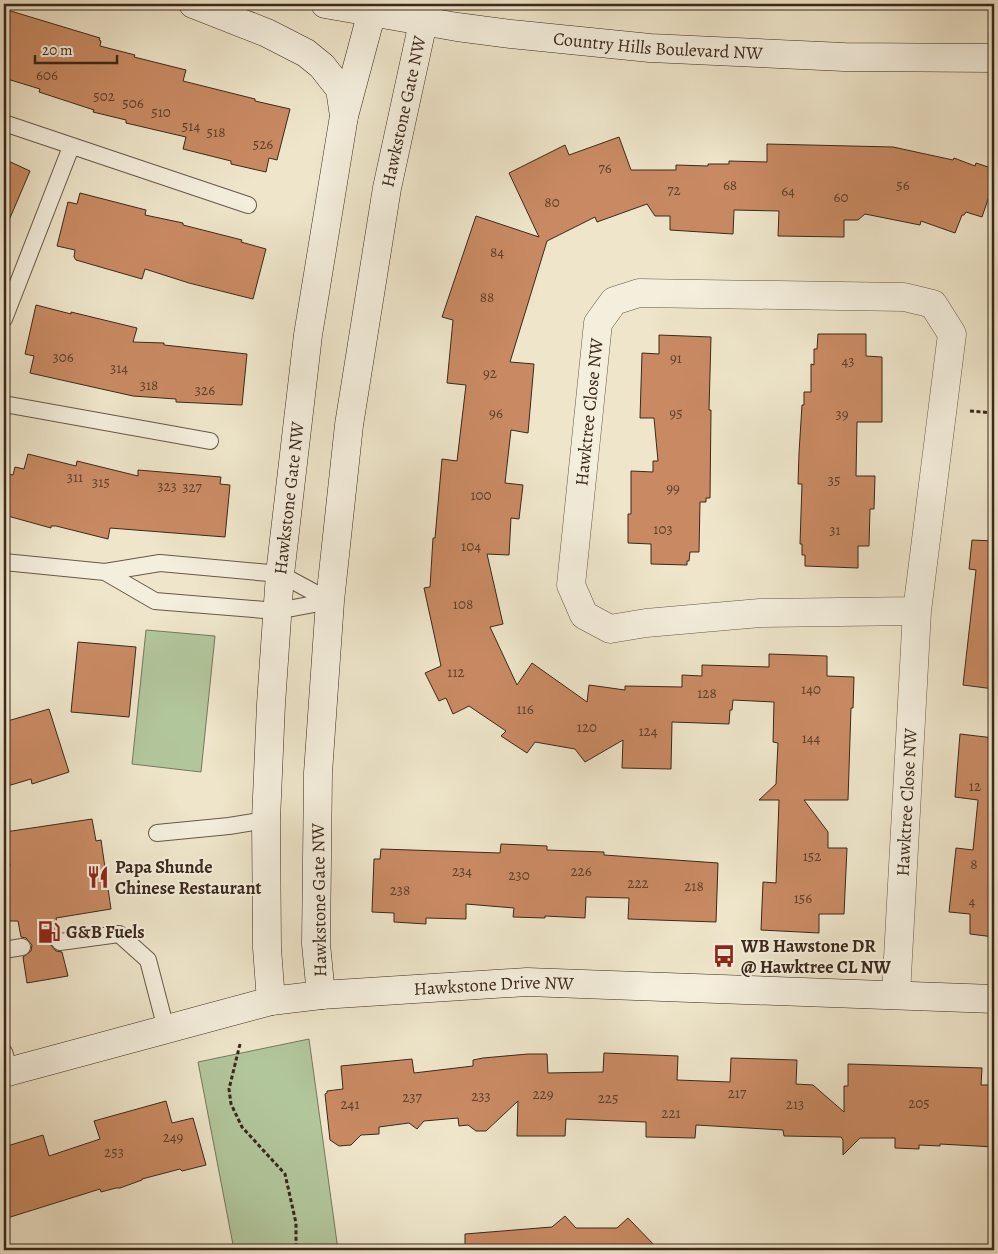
<svg xmlns="http://www.w3.org/2000/svg" width="998" height="1254" font-family="Alegreya,serif">
<rect width="100%" height="100%" fill="#eee5ca"/>
<filter id="stains"><feTurbulence type="fractalNoise" baseFrequency=".004" numOctaves="4"/><feColorMatrix values="0 0 0 0 .2 0 0 0 0 .09 0 0 0 0 .02 0 0 0 .5 -.17"/></filter>
<radialGradient id="worn" r=".72"><stop offset=".6" stop-color="#630" stop-opacity="0"/><stop offset="1" stop-color="#630" stop-opacity=".3"/></radialGradient>
<path fill="#b2c69c" stroke="#76775c" d="M146,630L215,636L201,772L132,764Z
M309,1039L338,1250H234L198,1062Z"/>
<path fill="#c98a63" stroke="#3b281b" d="M4,9L100,38L99,40L101,41L100,46L135,55L134,57L186,70L183,81L255,99V101L290,109L277,160L269,158L266,172L231,164V161L183,149L186,137L126,123V120L93,112L94,110L39,92L40,89L4,78Z
M619,137L631,170H676V165L708,166V164H729V161L767,162V144L893,147L953,160L954,158L975,166L976,163L994,169V182L982,217L966,212L964,215H962L955,233L921,221L920,225L865,214L858,220H844V237L778,236L779,211L734,210L733,234L670,230V216H655L647,204L597,222L595,217L547,241L510,362L534,364L528,433L511,430L505,483L523,485L519,519L511,518L509,555L487,554L503,624L490,627L517,685L532,663L587,702L589,685L625,690V686L682,687V675L702,676V665L769,667V654L827,656V676L854,677L853,708H851L848,800H804L828,832V848H847L844,914H819V933L761,930L763,882L776,883L779,800H759L776,784L778,743L773,742L774,702L733,700L732,710H730L729,724L672,722L671,769L622,768L623,740L585,762L575,749L535,742L527,753L501,736L506,731L469,706L453,714L446,698L439,701L425,673L441,666L424,588L430,587L433,538H435L442,459L457,461L466,385L447,383L453,320L442,317L476,216L539,237L509,173L565,145L569,155Z
M4,159L30,171L4,232Z
M80,193L146,210L145,215L183,223V225L242,240L241,242L266,249L253,299L189,283L145,269L142,279L76,260L74,257L75,250L57,246L68,202L77,204Z
M36,305L71,314V312L137,328L133,342L164,343V345L247,354L242,405L176,402V399L133,396L30,373L34,356L25,354Z
M818,334H866V356L882,357V422H857L856,476H875L874,509H870L869,546H858V568L805,566V555H802V544H800L802,484H798L799,453L802,405H804V392H811V364L814,365V349H817Z
M659,335L711,337L709,410H711L710,498H706V502H700L699,552H690L689,561H687V565L651,564V544L628,543V514H631V471L653,472V461H658L654,418H640L642,353L659,354Z
M28,454L76,466L77,461L138,476V470L221,477L220,484L230,485L225,537L110,528L108,539L56,526H51V528L4,515V473L13,475L15,467L24,469Z
M972,540L994,541V689L963,685L976,570L969,569Z
M78,642L136,647L129,717L71,712Z
M49,709L69,772L32,784L31,779L4,787V722Z
M960,734L994,738V937L970,934V914L949,912L956,848L973,850L978,800L955,797Z
M92,819L96,841L101,840L111,909L56,918L59,932L51,938L50,944L56,951L62,952L68,976L27,983L23,957L31,951L32,945L26,938L21,937L18,921H6L4,909V867L10,866L5,832Z
M501,844L547,846V850L604,852V855L718,863L716,922L628,919L629,898L586,897L585,918L545,916V918L513,917L514,908L466,904V919L426,918V924L394,922V913L372,912L374,859H380L381,849L500,853Z
M604,1053L678,1056L677,1080L730,1082L731,1058L797,1060L796,1084L813,1085L844,1112V1086H848V1064L982,1068L981,1085H994V1147L940,1144V1146L919,1145V1149L895,1148V1138H860L843,1155V1140L841,1137L784,1136L783,1130L696,1125L695,1138L646,1137V1122L566,1119L565,1136H517L518,1101L486,1131H476L468,1125L459,1126L458,1118L424,1121L417,1129L409,1123L379,1127V1134L361,1135L351,1145L339,1146L330,1140L325,1094L327,1093V1091L343,1089L341,1066L412,1059L414,1073L473,1066V1060L483,1058L528,1054H547L548,1073L603,1072Z
M166,1101L172,1123L193,1118L206,1165L182,1171L180,1169L142,1179V1180L120,1188H116L101,1192L100,1189L4,1219V1147L43,1135L49,1156L100,1139L94,1121Z
M565,1216L576,1228H617L628,1218L659,1250H465V1234L552,1227Z"/>
<g fill="none" stroke-linecap="round" stroke-linejoin="round">
<defs>
<path id="lane" d="M4,123L248,205
M4,319L71,147
M4,404L210,441
M4,562L105,572L160,563L280,574L330,601
M105,572L155,601L277,611L330,601
M157,833L229,826L266,820
M60,942L119,934L148,960L166,1029
M4,950L22,947
M4,1052L10,1071"/>
<g id="street">
<path id="s1" d="M896,994L917,611L952,334L933,304L904,297L639,293L614,301L598,323L571,585L584,615L610,629L646,623L760,613L917,611"/>
</g>
<g id="secondary">
<path d="M193,4L267,33L306,53L322,66L340,89L344,116"/>
<path id="s2" d="M325,4L457,27L511,34L650,48L844,57L994,58"/>
<path id="s3" d="M321,995L316,944L318,773L330,601L349,425L387,188L427,4"/>
<path id="s4" d="M271,1001L267,948L266,820L271,704L280,574L308,335L344,116L374,4"/>
<path id="s5" d="M4,1073L271,1001L321,995L527,982L994,999"/>
</g>
</defs>
<use href="#lane" stroke="#685747" stroke-width="18"/>
<use href="#street" stroke="#685747" stroke-width="29"/>
<use href="#secondary" stroke="#3b281b" stroke-width="29"/>
<path stroke="#3b281b" stroke-width="3" stroke-dasharray="4 2.5" stroke-linecap="butt" d="M970,411L994,413
M240,1044L229,1089L231,1104L242,1127L285,1174L296,1223V1250"/>
<use href="#lane" stroke="#f4eedd" stroke-width="16"/>
<use href="#street" stroke="#f4eedd" stroke-width="28"/>
<use href="#secondary" stroke="#f4eedd" stroke-width="28"/>
</g>
<defs>
<symbol id="restaurant-bare" viewBox="-9 -9 18 18"><path d="M-5-6h1v4h1v-4h1v4h1v-4h1v5L-1.5 .5V6h-2V.5L-5-1ZM5-6V6H3V1.5H1.5Q1.5-4 5-6Z" fill="#8f2418" stroke="#f4eedd" stroke-width="2.5" paint-order="stroke"/></symbol>
<symbol id="fuel-bare" viewBox="-9 -9 18 18"><path d="M-5.5-6h7V0h2V4h1.3V-2.5L3-4.5l.8-.8L6-3V5H2.5V1h-1V6h-7ZM-4.2-4.7v3.2H.2V-4.7Z" fill="#8f2418" stroke="#f4eedd" stroke-width="2.5" paint-order="stroke"/></symbol>
<symbol id="bus-bare" viewBox="-9 -9 18 18"><path d="M-5-6H5V4H4V6H2V4H-2V6H-4V4H-5ZM-3.5-4V0h7V-4ZM-3.5 1.2v1.5H-2V1.2ZM2 1.2v1.5H3.5V1.2Z" fill="#8f2418" stroke="#f4eedd" stroke-width="2.5" paint-order="stroke"/></symbol>
</defs>
<g fill-rule="evenodd">
<use href="#restaurant-bare" x="82" y="861" width="32" height="32"/>
<use href="#fuel-bare" x="33" y="916" width="32" height="32"/>
<use href="#bus-bare" x="708" y="940" width="32" height="32"/>
</g>
<g text-anchor="middle" stroke-width="4" stroke-linejoin="round" paint-order="stroke">
<g font-size="15" fill="#5e402d">
<text x="47" y="80">606</text>
<text x="104" y="101">502</text>
<text x="133" y="108">506</text>
<text x="161" y="117">510</text>
<text x="191" y="131">514</text>
<text x="216" y="137">518</text>
<text x="263" y="149">526</text>
<text x="605" y="173">76</text>
<text x="730" y="190">68</text>
<text x="903" y="190">56</text>
<text x="674" y="195">72</text>
<text x="788" y="196">64</text>
<text x="841" y="202">60</text>
<text x="552" y="207">80</text>
<text x="497" y="257">84</text>
<text x="487" y="302">88</text>
<text x="63" y="362">306</text>
<text x="676" y="363">91</text>
<text x="848" y="366">43</text>
<text x="119" y="373">314</text>
<text x="490" y="378">92</text>
<text x="149" y="390">318</text>
<text x="205" y="395">326</text>
<text x="496" y="418">96</text>
<text x="676" y="418">95</text>
<text x="842" y="419">39</text>
<text x="75" y="482">311</text>
<text x="834" y="485">35</text>
<text x="101" y="487">315</text>
<text x="167" y="491">323</text>
<text x="192" y="492">327</text>
<text x="673" y="493">99</text>
<text x="481" y="500">100</text>
<text x="663" y="534">103</text>
<text x="835" y="535">31</text>
<text x="471" y="551">104</text>
<text x="463" y="609">108</text>
<text x="456" y="677">112</text>
<text x="811" y="694">140</text>
<text x="707" y="698">128</text>
<text x="525" y="714">116</text>
<text x="587" y="732">120</text>
<text x="648" y="736">124</text>
<text x="811" y="743">144</text>
<text x="975" y="791">12</text>
<text x="812" y="861">152</text>
<text x="974" y="869">8</text>
<text x="462" y="876">234</text>
<text x="581" y="876">226</text>
<text x="519" y="880">230</text>
<text x="638" y="888">222</text>
<text x="694" y="891">218</text>
<text x="400" y="895">238</text>
<text x="803" y="903">156</text>
<text x="972" y="906">4</text>
<text x="737" y="1098">217</text>
<text x="543" y="1099">229</text>
<text x="481" y="1101">233</text>
<text x="412" y="1102">237</text>
<text x="608" y="1103">225</text>
<text x="919" y="1108">205</text>
<text x="350" y="1109">241</text>
<text x="795" y="1109">213</text>
<text x="671" y="1118">221</text>
<text x="173" y="1142">249</text>
<text x="114" y="1157">253</text>
</g>
<g font-size="18" fill="#3b281b" stroke="#f4eedd">
<text dy="6" stroke="none"><textPath href="#s2" startOffset="336">Country Hills Boulevard NW</textPath></text>
<text dy="6" stroke="none"><textPath href="#s3" startOffset="890">Hawkstone Gate NW</textPath></text>
<text transform="translate(589 412) rotate(-84)" y="6">Hawktree Close NW</text>
<text dy="6" stroke="none"><textPath href="#s4" startOffset="504">Hawkstone Gate NW</textPath></text>
<text dy="6" stroke="none"><textPath href="#s1" startOffset="192">Hawktree Close NW</textPath></text>
<text transform="translate(319 900) rotate(-91)" y="6">Hawkstone Gate NW</text>
<text dy="6" stroke="none"><textPath href="#s5" startOffset="500">Hawkstone Drive NW</textPath></text>
</g>
<g font-size="18" font-weight="bold" fill="#3b281b" stroke="#f4eedd" text-anchor="start">
<text x="115" y="873">Papa Shunde<tspan x="115" dy="21">Chinese Restaurant</tspan></text>
<text x="66" y="938">G&amp;B Fuels</text>
<text x="741" y="952">WB Hawstone DR<tspan x="741" dy="21">@ Hawktree CL NW</tspan></text>
</g>
</g>
<rect width="998" height="1254" fill="none" stroke="#eee5ca" stroke-width="20"/>
<rect x="5" y="5" width="988" height="1244" fill="none" stroke="#3b281b" stroke-width="2.5"/>
<rect x="10" y="10" width="978" height="1234" fill="none" stroke="#3b281b"/>
<path d="M35 55v8h82v-8" fill="none" stroke="#3b281b" stroke-width="2.5"/>
<text x="42" y="55" font-size="15" fill="#3b281b" stroke="#f4eedd" stroke-width="4" paint-order="stroke">20 m</text>
<rect width="100%" height="100%" filter="url(#stains)"/>
<rect width="100%" height="100%" fill="url(#worn)"/>
</svg>
